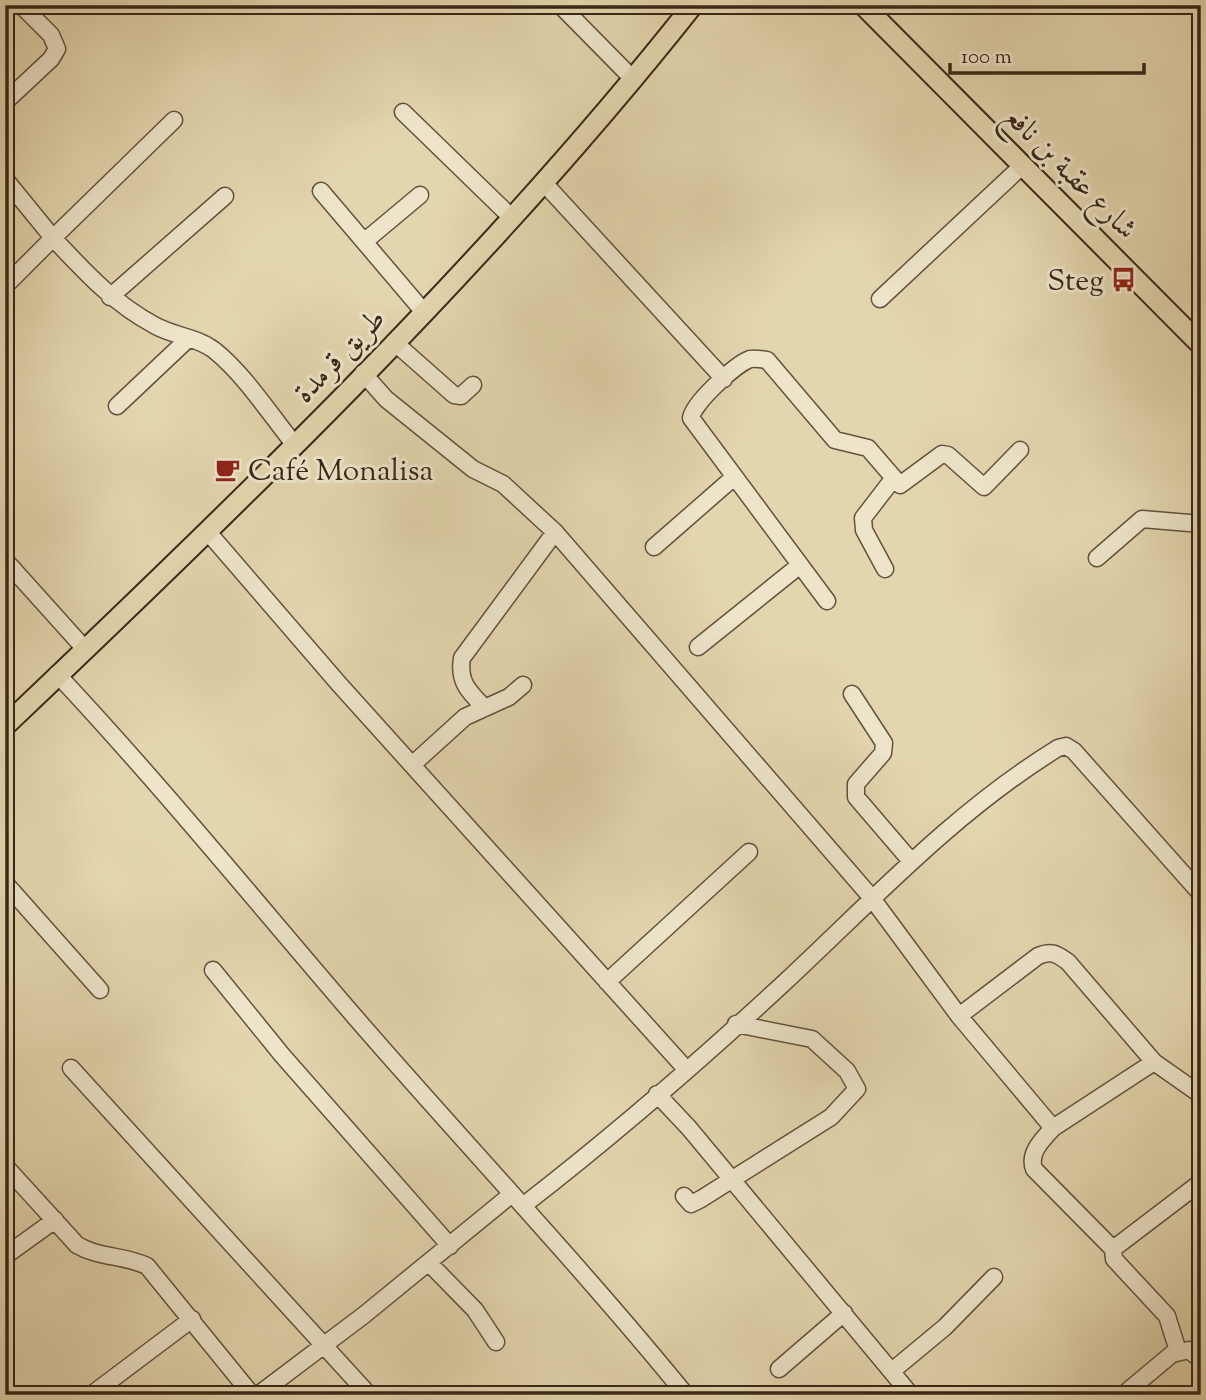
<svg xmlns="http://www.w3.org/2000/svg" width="1206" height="1400" font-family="'Sorts Mill Goudy',Amiri,serif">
<rect width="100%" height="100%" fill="#e3d5ae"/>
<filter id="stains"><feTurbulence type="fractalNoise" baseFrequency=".00286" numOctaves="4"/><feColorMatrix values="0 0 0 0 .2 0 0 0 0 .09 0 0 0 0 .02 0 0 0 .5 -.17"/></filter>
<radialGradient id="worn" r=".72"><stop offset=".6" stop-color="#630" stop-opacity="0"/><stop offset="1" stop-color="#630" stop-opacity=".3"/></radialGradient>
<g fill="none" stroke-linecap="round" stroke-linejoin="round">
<defs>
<path id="minor" d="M560,5L634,80
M5,102L51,59L57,49L51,35L21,5
M403,112L511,217
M5,179L53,238L174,120
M544,183L724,379
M321,191L423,311
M365,241L420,195
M5,286L53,238C85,272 113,303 154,325C173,336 197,337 214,350C245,375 269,413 294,444
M110,297L225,196
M880,299L1023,165
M394,342L454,395L461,396L473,385
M363,373L386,399L473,469L503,484L555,532L871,897L959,1016L1053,1128C1043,1139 1028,1153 1034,1169L1113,1249
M117,406L188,339
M207,531L339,684L685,1068
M654,547L733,478
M1097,558L1142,519L1201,524
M5,560L84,648
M885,569L864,530L863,518L893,479
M827,601L691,418C693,403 736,364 750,359C756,358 761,359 767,360L835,440L868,448L900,485L942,454L948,455L984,487L1020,450
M698,647L800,565
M57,674C161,785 256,902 355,1017C465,1144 580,1265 686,1395
M852,694L884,743L883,753L856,784V797L910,860
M485,708C469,692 458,682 462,658L555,532
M412,765L465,717L509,697L523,685
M5,883L100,990
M213,970L282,1055L450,1246
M607,982L749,852
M959,1016L1038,956C1052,950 1057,954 1068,962L1154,1062
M71,1068L369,1395
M657,1094L689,1128L911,1395
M1053,1128L1154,1062L1201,1095
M5,1166L77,1245C99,1258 124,1255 147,1266L252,1395
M684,1196L691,1204L701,1199L831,1117L857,1089L847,1071L812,1039L736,1024
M524,1205C613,1136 702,1059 785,982C873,900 954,812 1058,748L1066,746L1074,751L1201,894
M5,1256L55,1220
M429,1263L475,1310L496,1342
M1178,1351L1167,1316L1114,1259L1113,1249L1201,1182
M779,1369L844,1313
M892,1371L945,1327L994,1277
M91,1395L192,1319
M258,1395L364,1315L512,1194
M1123,1395L1172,1354L1189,1350L1201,1360"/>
<path id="major" d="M863,5L1201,345
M5,726C244,499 489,263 693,5"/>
</defs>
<use href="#minor" stroke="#63523e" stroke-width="19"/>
<use href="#major" stroke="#382718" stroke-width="23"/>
<use href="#minor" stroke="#ede4ca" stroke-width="16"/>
<use href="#major" stroke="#e3d5ae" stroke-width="19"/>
</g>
<defs>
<symbol id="bus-bare" viewBox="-9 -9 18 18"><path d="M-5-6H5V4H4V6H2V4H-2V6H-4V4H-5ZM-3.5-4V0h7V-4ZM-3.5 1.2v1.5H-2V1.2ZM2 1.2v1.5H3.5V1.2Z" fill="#8f2418" stroke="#ede4ca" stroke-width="2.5" paint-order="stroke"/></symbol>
<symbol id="cafe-bare" viewBox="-9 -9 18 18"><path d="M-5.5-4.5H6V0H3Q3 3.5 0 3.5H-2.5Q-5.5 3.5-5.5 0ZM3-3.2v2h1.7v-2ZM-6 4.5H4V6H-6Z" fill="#8f2418" stroke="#ede4ca" stroke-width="2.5" paint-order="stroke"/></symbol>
</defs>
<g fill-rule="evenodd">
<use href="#bus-bare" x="1106" y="262" width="35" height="35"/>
<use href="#cafe-bare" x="210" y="452" width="35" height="35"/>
</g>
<g text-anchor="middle" stroke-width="6" stroke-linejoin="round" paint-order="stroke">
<g font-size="30" fill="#382718" stroke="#ede4ca">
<text transform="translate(1071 172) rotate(45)" y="10">شارع عقبة بن نافع</text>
<text transform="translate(339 355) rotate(-46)" y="10">طريق قرمدة</text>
</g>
<g font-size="30" fill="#382718" stroke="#ede4ca" text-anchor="end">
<text x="1104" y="290">Steg</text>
<text x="248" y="480" text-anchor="start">Café Monalisa</text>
</g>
</g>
<rect width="1206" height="1400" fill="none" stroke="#e3d5ae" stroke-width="28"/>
<rect x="7" y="7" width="1192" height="1386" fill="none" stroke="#382718" stroke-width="3.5"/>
<rect x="14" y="14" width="1178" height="1372" fill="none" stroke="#382718" stroke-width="2"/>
<path d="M950 63v10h194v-10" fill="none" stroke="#382718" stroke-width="3.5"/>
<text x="961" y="63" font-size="21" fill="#382718" stroke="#ede4ca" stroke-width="5" paint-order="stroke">100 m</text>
<rect width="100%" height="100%" filter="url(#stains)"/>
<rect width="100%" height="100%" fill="url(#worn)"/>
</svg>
